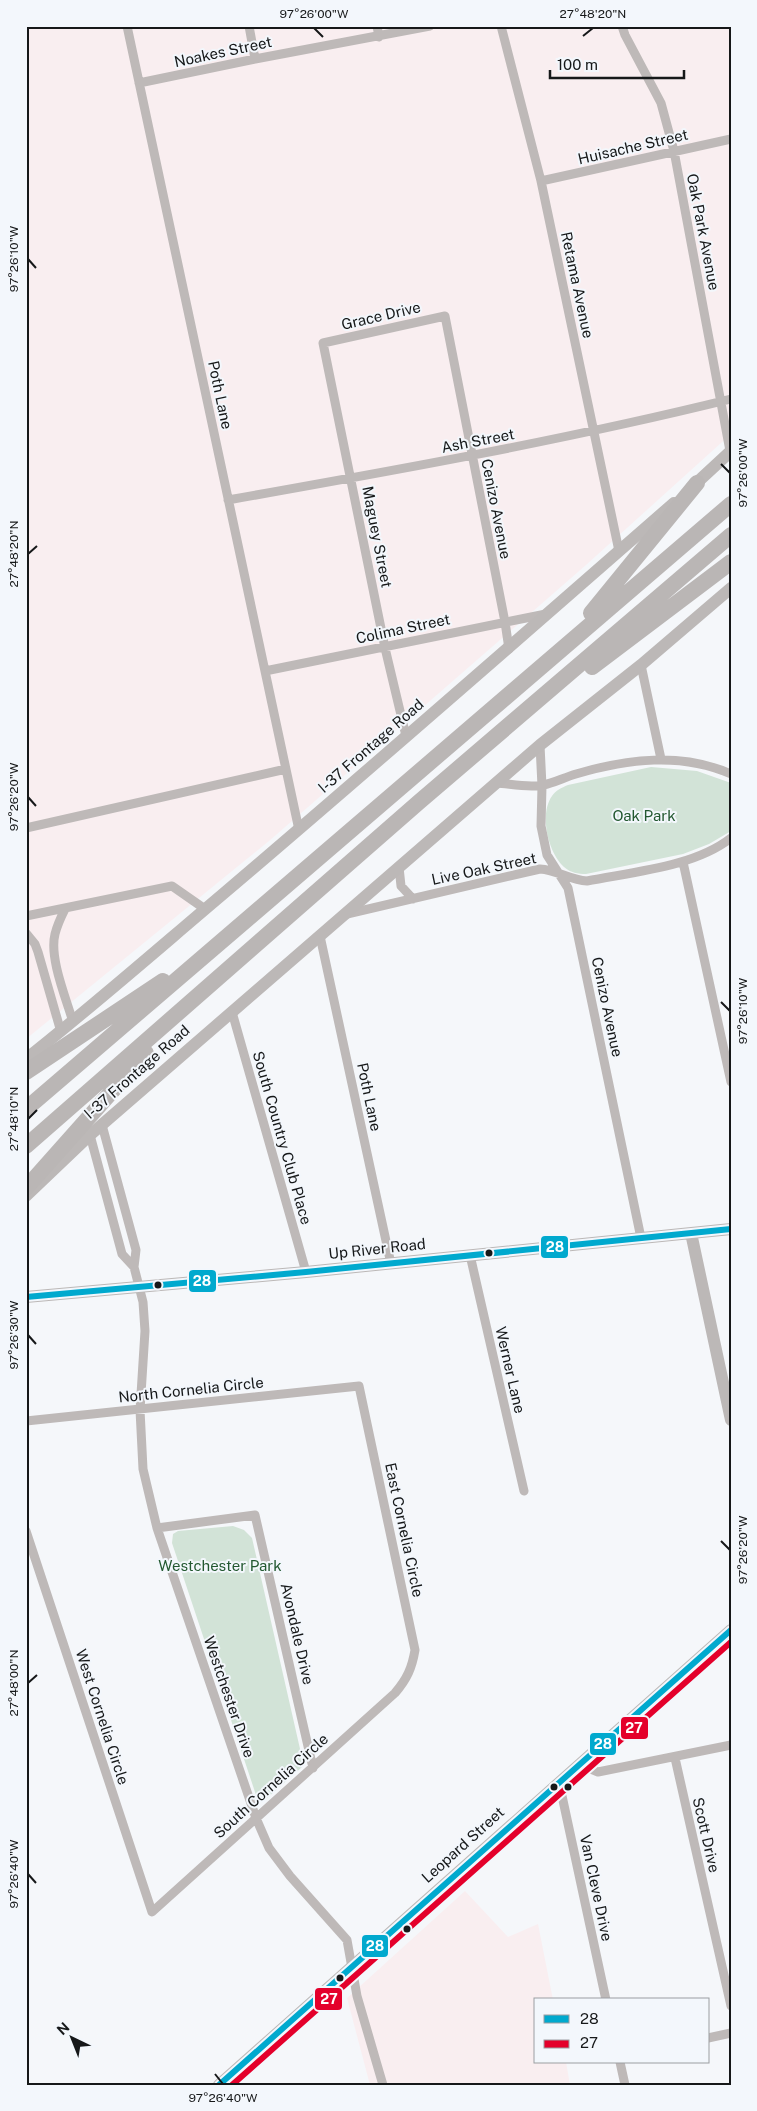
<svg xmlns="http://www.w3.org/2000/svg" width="757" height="2111" font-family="'Public Sans',sans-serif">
<rect width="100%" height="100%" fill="#f5f7fa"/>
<path fill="#f9eef0" d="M26,26H731V434L586,565L269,841L26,1039Z
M465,1891L508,1937L538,1924L553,2000H536V2062H566L570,2085H370L347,1998Z"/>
<path fill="#d2e3d7" d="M651,767L697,771L731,783V831L709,844L683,854L586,874C578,874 571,873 564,867C548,853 539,814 552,796C556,790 561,788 568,785Z
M233,1526L244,1530L252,1538L303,1762L302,1767L266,1799H259L256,1795L172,1543L173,1534L178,1531Z"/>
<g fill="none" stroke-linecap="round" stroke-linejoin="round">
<path stroke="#beb9b8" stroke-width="9" d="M127,26L299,830
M249,26L255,59
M377,26L379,37
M501,26L541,181L619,551
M622,26L625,35L661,103L674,151L730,451
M139,83L255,59L430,26
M541,181L731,139
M228,500C397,470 565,440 731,399
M641,665L661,759
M265,671L546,614
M406,736L385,648L323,343L445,316L505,622L509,649
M540,745L542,786L541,826L547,855L568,888L641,1238
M497,783C511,784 529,788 543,785C554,783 565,777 576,774C627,759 681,752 731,774
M26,828L286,769
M683,862L731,1082
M399,867L401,886L413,899
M65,909C61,917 57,926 55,934C49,958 66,998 73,1022
M347,914L540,869C557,870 570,880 587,881C632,872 694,867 731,838
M26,916L172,886L205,909
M26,933L35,944L38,952L61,1032
M320,936L391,1264
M232,1012L306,1272
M102,1125L136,1250L134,1267L143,1302L145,1331L140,1410L143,1469L157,1528L256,1818L269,1848L290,1876L347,1940L357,1996L383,2085
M90,1135L122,1254L134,1267
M470,1255L524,1491
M26,1421L359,1386L415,1650C412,1668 407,1679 395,1693L152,1912L26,1531
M157,1528L255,1515L313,1768
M675,1758L731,2006
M579,1764L598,1772L731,1745
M559,1782L606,2000
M708,2038L731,2033
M620,2062L625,2085"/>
<path stroke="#bcb8b7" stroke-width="12" d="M691,488L731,451
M26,1059C93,1006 158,949 223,894C375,765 524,634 674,503
M26,1196L90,1135L540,745L641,665L731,588
M691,1233L731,1420
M26,1297L306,1272L731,1229
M219,2085L731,1630"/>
<path stroke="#bab6b5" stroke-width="16" d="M591,613L697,483
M592,667L731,562
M26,1072L163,981
M26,1109L731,504
M26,1146L419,802L731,535
M26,1188L146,1053"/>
<defs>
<path id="bus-1" d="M26,1297L306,1272L731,1229
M219,2085L731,1630"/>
<path id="bus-2" d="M232,2085L731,1642"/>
</defs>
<use href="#bus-1" stroke="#f3f7fc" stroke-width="10"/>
<use href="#bus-2" stroke="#f3f7fc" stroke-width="10"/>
<use href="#bus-1" stroke="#00a9ce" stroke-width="6"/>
<use href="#bus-2" stroke="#e4002b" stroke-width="6"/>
</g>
<path fill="none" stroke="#161819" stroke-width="2" d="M314,28L323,37M583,36L593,28M28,259L36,268M721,464L730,473M28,554L37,546M28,797L36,806M721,1002L730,1011M28,1119L37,1110M28,1335L36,1344M721,1541L730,1550M28,1683L37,1675M28,1874L36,1883M215,2074L223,2084"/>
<g fill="#161819" stroke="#f3f7fc" stroke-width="2">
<circle cx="489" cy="1253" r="4.5"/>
<circle cx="158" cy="1285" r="4.5"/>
<circle cx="554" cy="1787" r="4.5"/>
<circle cx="568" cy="1787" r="4.5"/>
<circle cx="407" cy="1929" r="4.5"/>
<circle cx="340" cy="1978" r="4.5"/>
</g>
<g text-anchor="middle" stroke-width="4" stroke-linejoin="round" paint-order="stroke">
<g font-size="15" fill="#161819" stroke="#f3f7fc">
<text transform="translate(223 52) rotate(-12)" y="5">Noakes Street</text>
<text transform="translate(633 147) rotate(-13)" y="5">Huisache Street</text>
<text transform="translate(703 232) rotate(79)" y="5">Oak Park Avenue</text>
<text transform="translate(577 285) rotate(78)" y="5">Retama Avenue</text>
<text transform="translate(381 316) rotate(-13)" y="5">Grace Drive</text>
<text transform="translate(220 395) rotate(78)" y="5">Poth Lane</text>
<text transform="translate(478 441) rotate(-11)" y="5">Ash Street</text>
<text transform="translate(496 509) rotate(79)" y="5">Cenizo Avenue</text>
<text transform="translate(377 537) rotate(79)" y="5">Maguey Street</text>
<text transform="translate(403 629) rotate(-12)" y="5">Colima Street</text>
<text transform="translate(371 746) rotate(-41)" y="5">I-37 Frontage Road</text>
<text transform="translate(484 869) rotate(-12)" y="5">Live Oak Street</text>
<text transform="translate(607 1007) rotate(78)" y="5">Cenizo Avenue</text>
<text transform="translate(137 1072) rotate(-41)" y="5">I-37 Frontage Road</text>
<text transform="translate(369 1097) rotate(78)" y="5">Poth Lane</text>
<text transform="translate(282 1138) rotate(74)" y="5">South Country Club Place</text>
<text transform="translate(377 1249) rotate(-6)" y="5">Up River Road</text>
<text transform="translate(510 1370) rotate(77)" y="5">Werner Lane</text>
<text transform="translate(191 1390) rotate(-6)" y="5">North Cornelia Circle</text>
<text transform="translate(404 1530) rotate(78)" y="5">East Cornelia Circle</text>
<text transform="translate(297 1634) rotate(77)" y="5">Avondale Drive</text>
<text transform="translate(229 1697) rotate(71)" y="5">Westchester Drive</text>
<text transform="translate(102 1717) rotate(72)" y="5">West Cornelia Circle</text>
<text transform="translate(271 1786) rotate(-42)" y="5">South Cornelia Circle</text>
<text transform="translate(706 1835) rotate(77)" y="5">Scott Drive</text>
<text transform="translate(463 1845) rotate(-42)" y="5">Leopard Street</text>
<text transform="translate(596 1888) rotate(78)" y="5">Van Cleve Drive</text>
</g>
<g font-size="15" fill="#235830" stroke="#f3f7fc">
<text x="644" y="821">Oak Park</text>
<text x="220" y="1571">Westchester Park</text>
</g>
</g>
<g stroke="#f3f7fc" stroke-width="2">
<rect x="540" y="1235" width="29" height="24" rx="5" fill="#00a9ce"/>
<rect x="188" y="1269" width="29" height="24" rx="5" fill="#00a9ce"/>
<rect x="620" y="1716" width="29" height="24" rx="5" fill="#e4002b"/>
<rect x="589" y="1732" width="28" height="24" rx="5" fill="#00a9ce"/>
<rect x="361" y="1934" width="28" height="24" rx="5" fill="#00a9ce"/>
<rect x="314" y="1987" width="29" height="24" rx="5" fill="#e4002b"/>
</g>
<g font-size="14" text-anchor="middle" font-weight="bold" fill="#fff">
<text x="555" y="1252">28</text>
<text x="202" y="1286">28</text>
<text x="634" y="1733">27</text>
<text x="603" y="1749">28</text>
<text x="375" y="1951">28</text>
<text x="329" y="2004">27</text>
</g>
<rect width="757" height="2111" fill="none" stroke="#f3f7fc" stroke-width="55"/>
<rect x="534" y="1998" width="175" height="65" fill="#f3f7fc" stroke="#9b9ea1"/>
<rect x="544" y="2015" width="25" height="8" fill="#00a9ce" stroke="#9b9ea1"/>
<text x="580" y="2024" font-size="15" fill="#161819">28</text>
<rect x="544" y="2040" width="25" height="8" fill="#e4002b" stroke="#9b9ea1"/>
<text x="580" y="2048" font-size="15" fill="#161819">27</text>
<g transform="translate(72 2038) rotate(317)" stroke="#f3f7fc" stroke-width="4" paint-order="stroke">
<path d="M0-4L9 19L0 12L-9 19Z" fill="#161819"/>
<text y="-8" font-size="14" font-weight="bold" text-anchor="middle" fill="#161819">N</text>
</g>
<path d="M550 70v8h134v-8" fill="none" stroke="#161819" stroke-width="2.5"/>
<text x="557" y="70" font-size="15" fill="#161819" stroke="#f3f7fc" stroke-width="4" paint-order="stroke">100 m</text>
<rect x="28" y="28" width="702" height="2056" fill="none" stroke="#161819" stroke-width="2"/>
<g font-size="12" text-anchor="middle" fill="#161819">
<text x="314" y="18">97°26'00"W</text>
<text x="593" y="18">27°48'20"N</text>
<text transform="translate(14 259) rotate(-90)" y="4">97°26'10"W</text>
<text transform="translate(743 473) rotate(-90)" y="4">97°26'00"W</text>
<text transform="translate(14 554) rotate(-90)" y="4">27°48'20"N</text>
<text transform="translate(14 797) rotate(-90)" y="4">97°26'20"W</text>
<text transform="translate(743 1011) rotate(-90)" y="4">97°26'10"W</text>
<text transform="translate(14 1119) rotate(-90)" y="4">27°48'10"N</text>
<text transform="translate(14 1335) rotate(-90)" y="4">97°26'30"W</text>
<text transform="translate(743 1550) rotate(-90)" y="4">97°26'20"W</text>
<text transform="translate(14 1683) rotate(-90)" y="4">27°48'00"N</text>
<text transform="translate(14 1874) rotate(-90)" y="4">97°26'40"W</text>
<text x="223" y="2102">97°26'40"W</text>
</g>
</svg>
